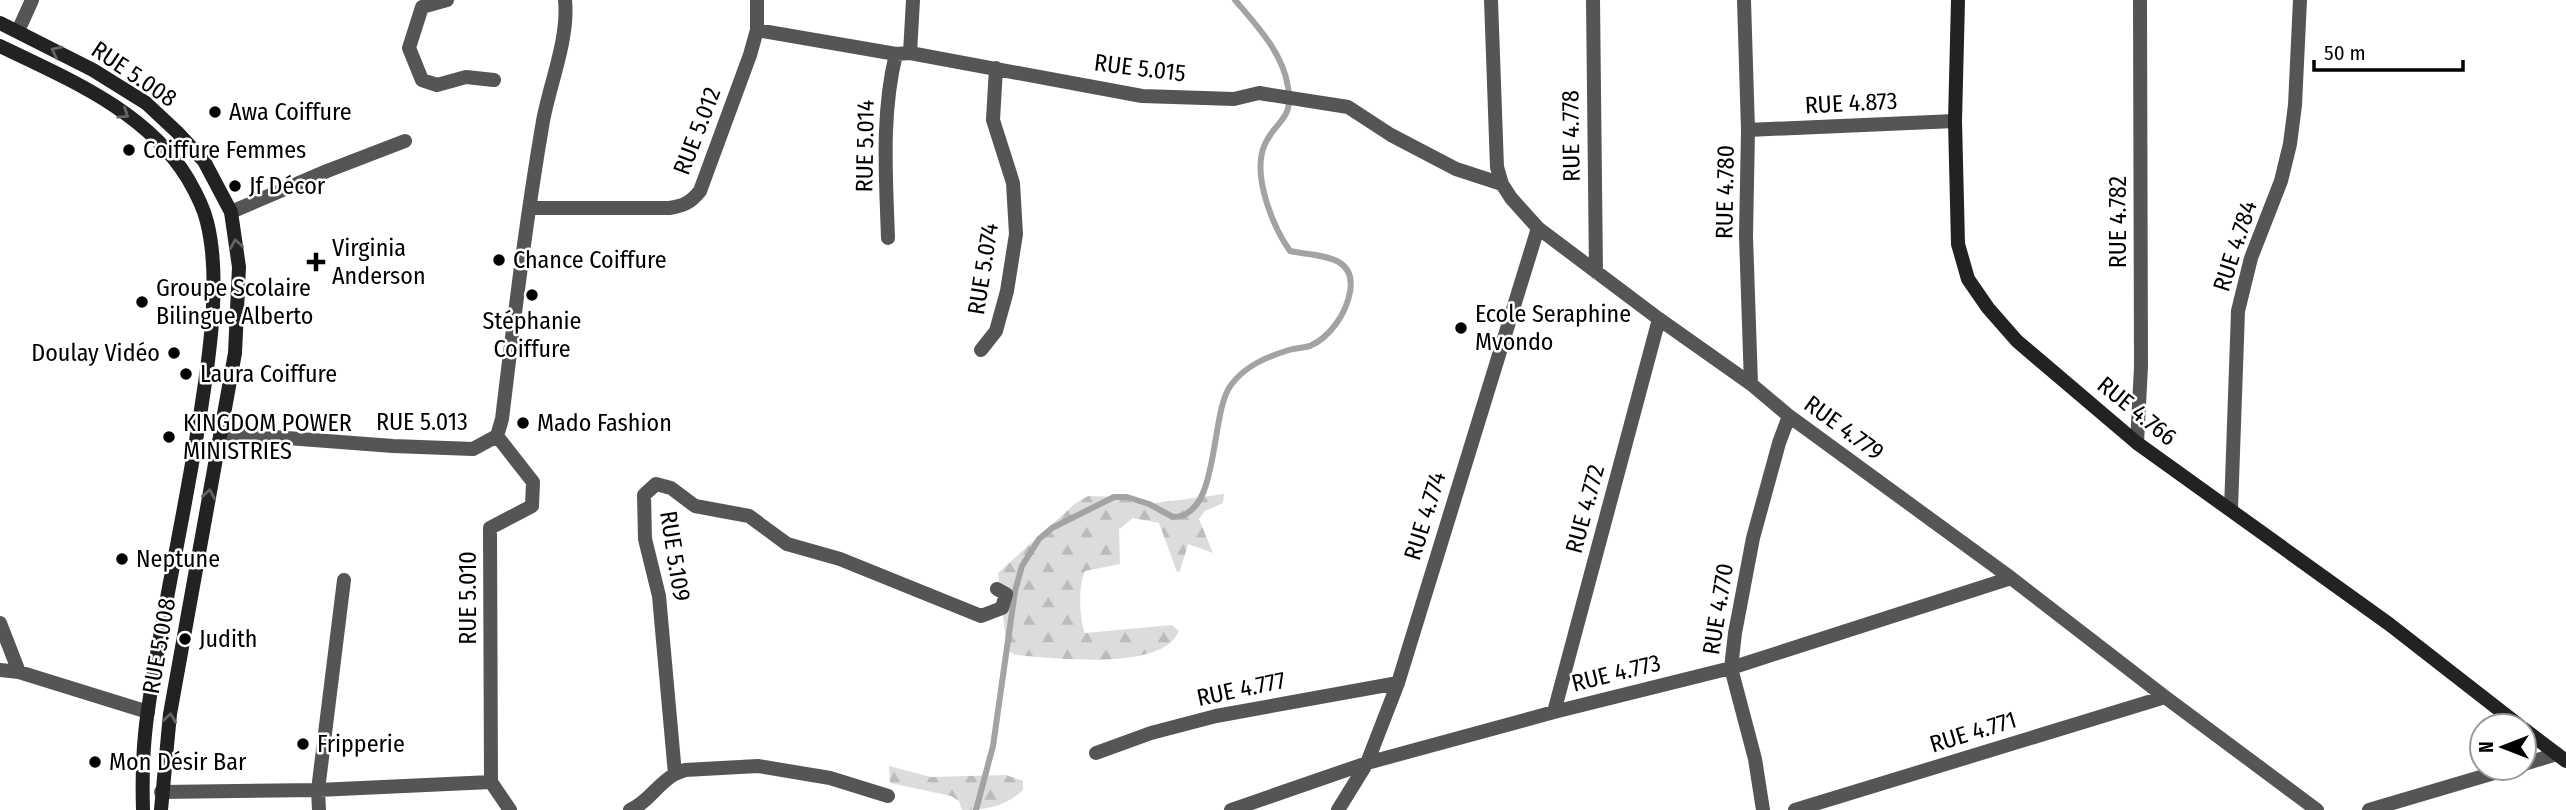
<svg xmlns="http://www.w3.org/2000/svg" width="2566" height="810" font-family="'Fira Sans Condensed',sans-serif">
<defs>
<pattern id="forest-firs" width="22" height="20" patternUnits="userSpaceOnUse" patternTransform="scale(1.75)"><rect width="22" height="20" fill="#dcdcdc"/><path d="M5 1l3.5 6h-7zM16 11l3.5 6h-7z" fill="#bbb"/></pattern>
</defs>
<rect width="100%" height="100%" fill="#fff"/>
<path fill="url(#forest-firs)" d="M1224,494L1223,503L1205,511L1199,519L1213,553L1188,544L1180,571L1177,572L1159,523L1133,518L1119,529L1120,564L1085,571C1078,586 1079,618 1085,633L1172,625L1179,631C1163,672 1051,658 1015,655L1007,650L998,573L1076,503L1088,496L1127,497L1149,504Z
M889,766L931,777L1006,775L1023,781V790C1005,807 986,810 962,810L959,801L951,796L890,783Z"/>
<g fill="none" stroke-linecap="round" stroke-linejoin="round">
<path stroke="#a3a3a3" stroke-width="6" d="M976,810L993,746L1015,591L1022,566L1039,539L1052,528L1114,497H1127L1149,504L1173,517C1221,517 1209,414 1231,385C1245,366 1266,357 1289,350C1296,348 1303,348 1310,346C1330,337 1346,314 1350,292C1357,253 1316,257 1290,251C1273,227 1251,174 1265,144C1276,120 1294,120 1288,87C1283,53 1257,26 1235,0"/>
<path stroke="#555" stroke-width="14" d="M447,0L422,7L409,48L422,80L437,85L466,77L494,80
M1491,0L1497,167L1502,184L1511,198L1538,228L1659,319L1751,384L1789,416L2011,578L2165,697L2317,810
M1593,0L1596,272
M1744,0L1748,130L1746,236L1751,384
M757,30L896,54L910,53L1142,96L1234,99L1259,93L1348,107L1391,135L1456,169L1502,184
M18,31L32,0
M910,53L913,0
M1748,130L1955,121
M530,208H669C684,206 691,202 700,191L750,55L757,30V0
M231,212L327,171L405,141
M888,238C886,177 881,114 896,54
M981,350L996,331L1007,291L1016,234L1013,183L993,120L996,68
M220,433L393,446L473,449L497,436
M2137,443L2141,367L2140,0
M2231,509L2238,311L2251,258L2281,181L2290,144L2295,105L2300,0
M0,623L19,672L148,712
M0,670L19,672
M1554,712L1659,319
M1096,753L1151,733L1216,716L1398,683
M2524,764L2557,754
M675,774L685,770L758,766L830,778L888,796
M491,782L510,810
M161,792L318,790L491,782L490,528L532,506L533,482L497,436L502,419C514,319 526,220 543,121C550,83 569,38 565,0
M319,810L318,790L344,580
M630,810C649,802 657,784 675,774L659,596L645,539L644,495L656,484L671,488L695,506L749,516L787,544L840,559L981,616L1002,608L1006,594L997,589
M1231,810L1367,763L1554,712L1731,668L2011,578
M1338,810L1367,763L1398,683L1538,228
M1763,810L1755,759L1731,668L1735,633L1753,538L1779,443L1789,416
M1795,810L2165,697
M2369,810L2511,768"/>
<path stroke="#222" stroke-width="14" d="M1958,0L1955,121L1958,244L1968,279L1988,308L2017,341L2137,443L2389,624L2520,726
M0,23L93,70L146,103L177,132L204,161L231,212L239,267L235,353L170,714L161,810
M0,46C68,79 147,111 188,179C195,191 204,209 207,222C220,273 211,345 203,396C188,501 163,605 148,710C143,742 142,777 143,810
M2524,729L2566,761"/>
</g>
<defs><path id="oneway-chevron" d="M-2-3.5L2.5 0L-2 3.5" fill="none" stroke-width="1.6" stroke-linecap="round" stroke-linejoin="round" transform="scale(1.75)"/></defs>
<g stroke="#646464">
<use href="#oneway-chevron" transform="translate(56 51) rotate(-153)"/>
<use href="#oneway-chevron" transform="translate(124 114) rotate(34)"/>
<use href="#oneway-chevron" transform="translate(236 244) rotate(-99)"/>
<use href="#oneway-chevron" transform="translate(209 494) rotate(-80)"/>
<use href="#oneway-chevron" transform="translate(170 718) rotate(-82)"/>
</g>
<g fill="#000" stroke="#fff" stroke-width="2.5">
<circle cx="215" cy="112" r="7"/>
<circle cx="129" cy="150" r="7"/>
<circle cx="235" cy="186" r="7"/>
<circle cx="499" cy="260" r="7"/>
<path d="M312.5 251.5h7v7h7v7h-7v7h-7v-7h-7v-7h7z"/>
<circle cx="532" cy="295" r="7"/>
<circle cx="142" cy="302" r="7"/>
<circle cx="1461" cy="328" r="7"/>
<circle cx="174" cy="353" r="7"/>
<circle cx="186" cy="374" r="7"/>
<circle cx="523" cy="423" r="7"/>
<circle cx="169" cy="437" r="7"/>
<circle cx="122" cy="559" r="7"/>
<circle cx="185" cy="639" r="7"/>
<circle cx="303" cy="744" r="7"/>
<circle cx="95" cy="762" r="7"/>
</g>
<g text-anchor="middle" stroke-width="5" stroke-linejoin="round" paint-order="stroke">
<g font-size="24" fill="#000" stroke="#fff">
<text transform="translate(1140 68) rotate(7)" y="8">RUE 5.015</text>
<text transform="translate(134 74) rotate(34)" y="8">RUE 5.008</text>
<text transform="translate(1851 103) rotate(-3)" y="8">RUE 4.873</text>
<text transform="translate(697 131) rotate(-69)" y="8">RUE 5.012</text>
<text transform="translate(1571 136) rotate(-91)" y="8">RUE 4.778</text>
<text transform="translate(865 146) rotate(-89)" y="8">RUE 5.014</text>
<text transform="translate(1725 192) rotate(-89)" y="8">RUE 4.780</text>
<text transform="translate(2118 222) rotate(-90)" y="8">RUE 4.782</text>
<text transform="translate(2235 246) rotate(-72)" y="8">RUE 4.784</text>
<text transform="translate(983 269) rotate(-81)" y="8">RUE 5.074</text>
<text transform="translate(2137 411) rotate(39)" y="8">RUE 4.766</text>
<text x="422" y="430">RUE 5.013</text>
<text transform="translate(1844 428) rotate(36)" y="8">RUE 4.779</text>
<text transform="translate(1585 509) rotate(-75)" y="8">RUE 4.772</text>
<text transform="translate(1425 516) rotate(-73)" y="8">RUE 4.774</text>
<text transform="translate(675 556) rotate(81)" y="8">RUE 5.109</text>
<text transform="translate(468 598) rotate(-90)" y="8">RUE 5.010</text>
<text transform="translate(1718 609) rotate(-81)" y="8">RUE 4.770</text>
<text transform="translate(159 646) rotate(-80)" y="8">RUE 5.008</text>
<text transform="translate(1616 673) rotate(-14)" y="8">RUE 4.773</text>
<text transform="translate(1241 689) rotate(-12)" y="8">RUE 4.777</text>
<text transform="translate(1973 732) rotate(-17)" y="8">RUE 4.771</text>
</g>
<g font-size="24" fill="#000" stroke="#fff" text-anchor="start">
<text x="229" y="120">Awa Coiffure</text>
<text x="143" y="158">Coiffure Femmes</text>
<text x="249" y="194">Jf Décor</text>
<text x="332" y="256">Virginia<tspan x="332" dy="28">Anderson</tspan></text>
<text x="513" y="268">Chance Coiffure</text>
<text x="156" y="296">Groupe Scolaire<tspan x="156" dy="28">Bilingue Alberto</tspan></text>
<text x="1475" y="322">Ecole Seraphine<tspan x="1475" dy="28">Mvondo</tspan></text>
<text x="532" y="329" text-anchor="middle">Stéphanie<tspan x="532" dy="28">Coiffure</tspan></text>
<text x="160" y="361" text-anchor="end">Doulay Vidéo</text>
<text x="200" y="382">Laura Coiffure</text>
<text x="183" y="431">KINGDOM POWER<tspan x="183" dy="28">MINISTRIES</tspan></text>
<text x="537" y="431">Mado Fashion</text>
<text x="136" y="567">Neptune</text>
<text x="199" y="647">Judith</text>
<text x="317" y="752">Fripperie</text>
<text x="109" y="770">Mon Désir Bar</text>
</g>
</g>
<g transform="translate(2503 747) rotate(270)"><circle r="33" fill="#ffffff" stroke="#999999" stroke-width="2"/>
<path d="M0-5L12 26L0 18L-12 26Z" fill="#000000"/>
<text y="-10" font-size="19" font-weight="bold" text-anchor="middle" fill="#000000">N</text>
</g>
<path d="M2314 60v10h149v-10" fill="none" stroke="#000000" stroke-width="3.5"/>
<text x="2324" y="60" font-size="21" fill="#000000" stroke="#ffffff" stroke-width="5" paint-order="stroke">50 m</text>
</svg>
